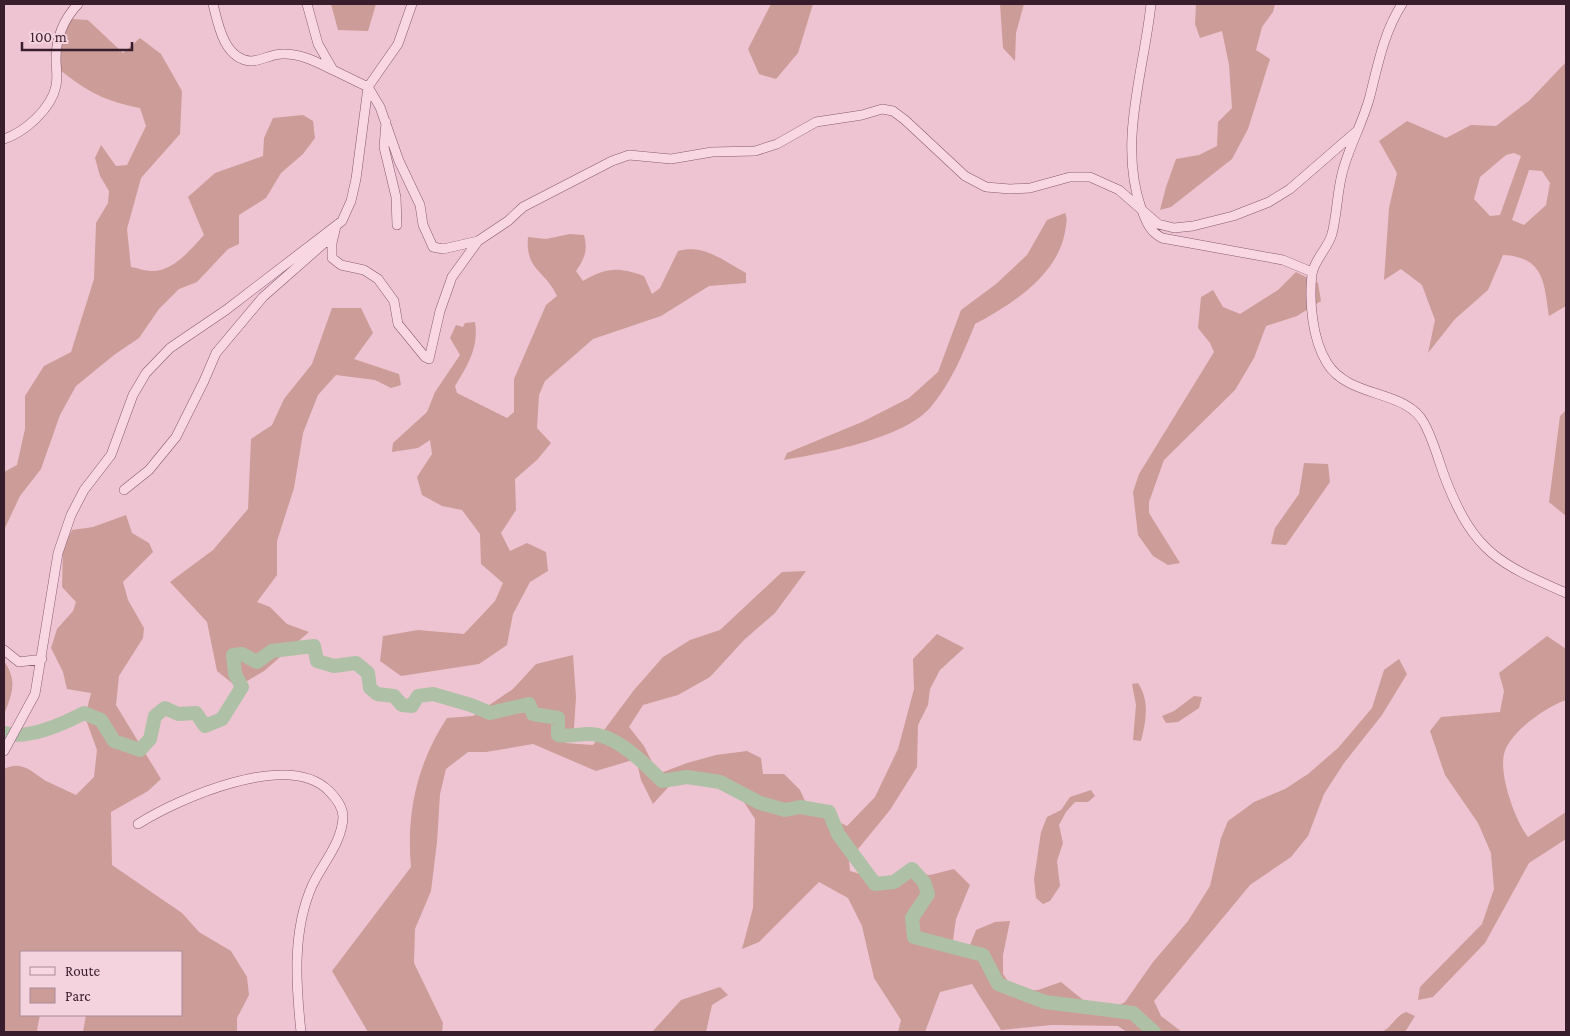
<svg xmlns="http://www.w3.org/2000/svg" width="1570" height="1036" font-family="'Crimson Pro',serif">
<rect width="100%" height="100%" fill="#eec4d2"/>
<path fill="#cc9c98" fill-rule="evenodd" d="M331,4H376L368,31L338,30Z
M771,4H813L798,53L776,79L759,74L748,49Z
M1000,4H1024L1016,33L1015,61L1003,48Z
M1196,4H1275L1273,12L1262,27L1256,50L1270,59L1248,129L1232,159L1171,207L1160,210L1166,187L1176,159L1199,155L1217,146L1218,122L1232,108L1229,65L1222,31L1200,38L1195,24Z
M72,19L88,20L123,53L140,38L161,54L182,91L180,134L141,178L127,229L131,267C138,268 145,271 151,271C173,272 190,250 204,235L188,197L215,173L263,156L264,138L273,118L303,115L313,121L315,138L303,154L281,173L266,198L239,215V244L228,249L197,282L179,289L159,309L139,338L114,355L76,386L60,415L41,469L20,496L4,530V472L17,465L25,429V396L44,366L71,352L94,279L96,223L108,203L109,191L100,176L95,158L101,145L116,166L127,165L146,126L140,108C105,101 87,92 59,69V39Z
M1566,62V306L1549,316C1544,282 1544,257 1503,255L1488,290L1455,319L1428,353L1435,320L1422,285L1401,269L1384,280L1389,208L1397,173L1379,141L1407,121L1446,138L1471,125L1496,126L1530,100ZM1514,153L1521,156L1500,215L1490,216L1474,199L1480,177L1506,155ZM1529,170L1542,171L1550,183L1546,205L1524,225L1512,220Z
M1065,213C1068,219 1066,225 1065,232C1057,276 1012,304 975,324C963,354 951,383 930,408C902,439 824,453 784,460L787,453L862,422L909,398L938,372L961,310L996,284L1027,255L1047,220Z
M570,234L584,235C588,250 585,258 576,271L583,281C607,267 618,267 644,276L652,294L660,288L678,251C704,244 724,261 746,273V283L709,286L661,316L593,339L545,381L539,395L537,428L551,443L537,460L515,479L516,510L501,533L510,551L527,543L546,552L548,571L530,582L513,614L507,645L479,664L401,676L380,661L383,636L418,630L464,634L495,601L503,583L481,564L480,534L462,510L442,506L422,495L417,477L432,454L430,440L418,448L392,452L393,443L427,412L435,392L460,355L450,338L456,325L463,327L465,323L475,322C479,347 468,365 455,386L457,393L507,418L514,412V379L546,305L557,296C545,270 525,270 528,237L546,239Z
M1296,272L1318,283L1321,301L1297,316L1266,326L1254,358L1235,390L1164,460L1149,502V513L1180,563L1168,565L1153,556L1138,535L1133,492L1139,474L1214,352L1210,343L1198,328L1201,297L1213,290L1223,307L1240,314L1278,290Z
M332,308H361L373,333L354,359L399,374L401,385L391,388L375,380L336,375L318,395L303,433L294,488L277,541V575L257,602L270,607L287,624L309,632L264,671L237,687L217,671L207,622L170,582L213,550L248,509L251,439L272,425L284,399L312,364Z
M1566,410V516L1549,502L1560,416Z
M1304,463L1328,464L1330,482L1286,545L1271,544L1275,528L1299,494Z
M126,515L132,533L149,543L153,552L123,582L128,600L144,628L143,638L119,676L116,705L161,779L148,791L111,812L112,865L182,913L199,932L231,951L247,977L249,995L237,1018V1032H83L86,1015H181V952H21V1015H40L37,1030L39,1032H4V769C23,760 31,772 46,781C56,786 66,790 76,795L94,777L97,750L85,717L91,693L67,689L63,672L51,648L57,629L73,611L76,602L62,587L63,548L72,530L93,527Z
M806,571L775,613L744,640L710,677L678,695L643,705L629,727L644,746L658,774L687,763L716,755L747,751L761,758L763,774H784L800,790L810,812L825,815L847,826L875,797L898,749L914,689L913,659L937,634L964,648L940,670L930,689L928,705L918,725L917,767L890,810L849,860L850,871L884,881L901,873L930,875L954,869L970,885L956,919L951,954L968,950L976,930L995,922L1010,921L1003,955V974L1014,990H1038L1061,982L1093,1008L1110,1010L1125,1002L1153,962L1188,921L1210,886L1221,838L1228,821L1254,802L1285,789L1308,774L1338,748L1372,708L1384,670L1399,659L1407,674L1382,715L1344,763L1324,794L1308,836L1291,857L1250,885L1154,1001L1161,1016L1182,1032H1127L1118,1026L1052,1025L1001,1030L972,984L940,992L925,1032H898L901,1020L874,978L862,926L848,898L819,882L759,942L742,949L753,908L755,819L740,796L701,782H673L653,804L641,780L636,759L596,771L533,744L486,752H468L446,769L440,794L437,842L431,891L415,929L414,963L443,1023L442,1032H368L332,971L411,867C406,814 417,763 447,718L473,716L513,689L536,664L573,655L576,697L574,728L565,743L593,745L634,690L663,657L690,640L720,630L782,572Z
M1547,636L1566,649V700C1546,707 1509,732 1504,754C1499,775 1515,820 1528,837L1566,812V839L1529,863L1485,943L1433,997L1418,1000L1420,987L1482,924L1494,889L1491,853L1478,823L1445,775L1430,731L1441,717L1500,712L1504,691L1499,673Z
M4,661C18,681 12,694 4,715Z
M1138,683C1150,701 1146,721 1141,741L1133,740L1136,705L1132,684Z
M1194,696L1202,697L1199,708L1178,722L1166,723L1162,716L1174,711Z
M1091,790L1095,796L1088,802H1075L1066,812L1059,825L1063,843L1057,861L1060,886L1050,901L1043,904L1036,898L1034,879L1041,832L1047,817L1061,810L1070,797Z
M720,987L728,995L712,1005L706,1032H652L681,1000Z
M1406,1012L1415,1016L1405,1032H1381C1392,1028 1395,1016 1406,1012Z"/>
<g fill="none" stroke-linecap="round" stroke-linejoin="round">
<path stroke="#aec1a6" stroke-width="14" d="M4,733C28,740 63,724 84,713L101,720L114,741L140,750L150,739L155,716L165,708L178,714L196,713L205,726L222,719L242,687L235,674L233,655L242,654L257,662L272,651L314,646L317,661L334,666L356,663L368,673L370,688L377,694L394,696L402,705L412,706L418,696L433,694L471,705L490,713L529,704L533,714L558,718V735C573,737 576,734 589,734C616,734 644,763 662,781L687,777L720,782L760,803L785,810L800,807L829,812L838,834L875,884L894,882L912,869L924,882L928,894L912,918L914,937L983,955L998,984L1045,1002L1133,1013L1154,1032"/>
<defs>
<path id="minor" d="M213,4C218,24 224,59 251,61C261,61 271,54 282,54C300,53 317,62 333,70
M307,4L318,44L333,70L368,87L380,107L399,161L420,205L423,225L433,247L443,249L478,241
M1151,4C1144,71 1118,142 1141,208C1146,221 1149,231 1162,238L1283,260L1312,272
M1402,4C1384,32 1378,64 1370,96C1363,123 1348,148 1342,174C1337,194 1337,214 1332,234C1328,248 1314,260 1312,274C1309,301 1312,339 1327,363C1349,399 1406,389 1424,423C1434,441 1439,463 1447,483C1475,553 1500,564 1566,593
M386,122L384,147L396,197L397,225
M4,139C25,132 51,109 56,86C58,77 56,68 56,59C56,37 63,20 78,4
M336,226L332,243V258L341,265L364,270L378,279L394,301L398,324L425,357L429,359L440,311L452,277L478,241L508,221L523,207L612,161L629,155L671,159L712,152L755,151L777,144L816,122L862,115L882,109L893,111L905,120L965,176L986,187L1010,189L1030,188L1070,177H1090L1119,190L1158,224L1174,228L1193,226L1233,216L1269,202L1290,189L1358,130
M124,490L149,470L176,437L204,381L216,353L263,297L331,237
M4,650L19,662L42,659
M4,751L35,694L58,553L71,515L84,490L111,455L133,395L146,373L170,348L226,310L342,221L351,201L356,179L368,87L398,44L412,4
M138,824C179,798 289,750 329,791C336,798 343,807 343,817C342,843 322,864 312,886C292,931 296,985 301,1032"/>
</defs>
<use href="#minor" stroke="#885a71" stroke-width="10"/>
<use href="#minor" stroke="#f8d7e2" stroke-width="9"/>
</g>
<rect width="1570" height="1036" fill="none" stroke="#381e2c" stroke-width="10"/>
<rect x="20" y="951" width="162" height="65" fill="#f5d3de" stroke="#a98b97"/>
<rect x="30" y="967" width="25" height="8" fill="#f8d7e2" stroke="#a98b97"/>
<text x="65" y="976" font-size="15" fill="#381e2c">Route</text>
<rect x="30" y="988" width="25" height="15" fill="#cc9c98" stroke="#a98b97"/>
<text x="65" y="1001" font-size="15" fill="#381e2c">Parc</text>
<path d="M22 42v8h110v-8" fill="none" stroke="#381e2c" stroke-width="2.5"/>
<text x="30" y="42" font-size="15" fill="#381e2c" stroke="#f5d3de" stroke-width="4" paint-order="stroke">100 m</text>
</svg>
